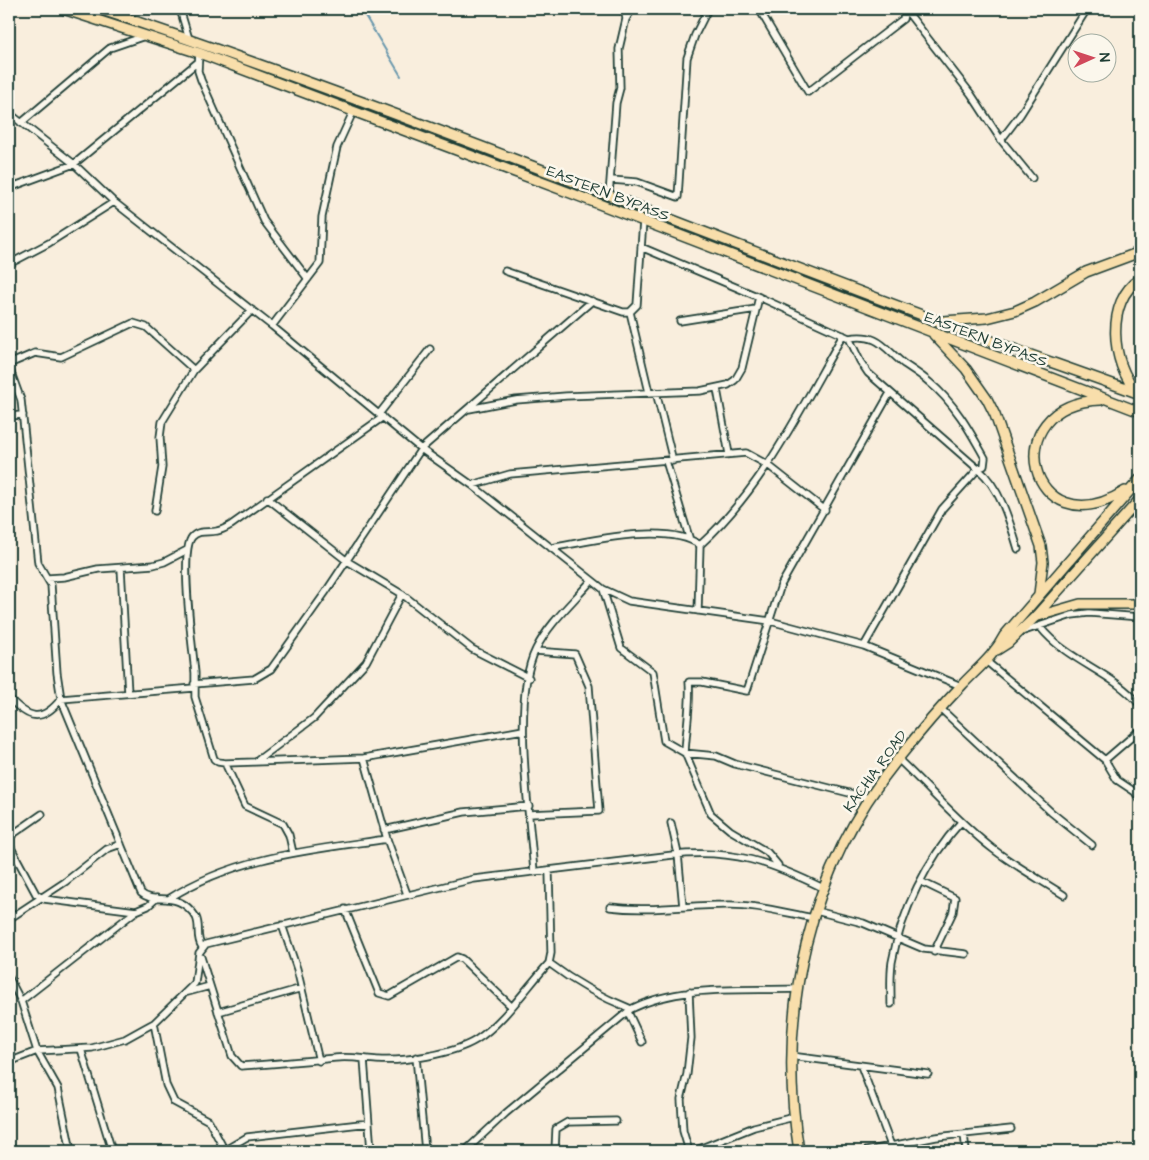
<svg xmlns="http://www.w3.org/2000/svg" width="1149" height="1160" font-family="'Architects Daughter',sans-serif">
<rect width="100%" height="100%" fill="#f9eedd"/>
<filter id="ink" filterUnits="userSpaceOnUse"><feTurbulence type="fractalNoise" baseFrequency=".02" numOctaves="2"/><feDisplacementMap in="SourceGraphic" scale="10" xChannelSelector="R" yChannelSelector="G"/><feConvolveMatrix kernelMatrix="1 2 1 2 8 2 1 2 1" color-interpolation-filters="sRGB"/></filter>
<g filter="url(#ink)">
<g fill="none" stroke-linecap="round" stroke-linejoin="round">
<path stroke="#6b98ad" stroke-width="2" d="M361,9L401,76"/>
<defs>
<path id="minor" d="M180,9L189,39
M759,9L808,92L903,19L905,9
M905,9L971,94L1001,140L1032,178
M626,19L632,9
M199,53L198,71L201,80L264,221L308,279
M9,113L74,164L114,202L272,326L421,449L472,485L603,589L629,601L770,621L864,646L961,686
M21,123L110,48L145,36
M1001,140L1020,115L1087,9
M611,180L637,182L678,197L687,58L695,35L708,9
M9,188L74,164L198,62
M609,195L616,103L620,88L619,49L626,19L625,13L620,9
M641,247L759,297L849,338C879,333 884,348 904,364C913,370 921,375 929,382C954,402 970,431 985,458L984,466L978,469L868,373L860,361L849,338
M9,264L49,243L114,202
M505,271L623,312H630L637,305L643,221
M630,312L649,392
M680,321L756,309
M272,326L320,263L322,217L337,147L353,112
M9,364L35,353L61,357L133,323L146,327L194,370
M9,367L21,400L38,563L51,585L57,673L61,699L141,893C155,906 177,888 196,917C201,927 195,937 202,947
M717,389L729,454
M656,392L673,461
M469,409L516,400L566,396L700,391L728,385L735,380L742,368L759,297
M379,414L430,349
M9,416L23,415
M383,417L231,525C227,527 223,530 217,531C209,533 199,529 192,537C179,552 193,649 195,673V697L214,759L218,762L225,763L364,758L523,730
M666,461L689,537
M472,485L510,474L746,453L768,465L825,510
M267,498L347,561L402,594L472,649L529,678
M155,511L162,467L160,437L162,422L194,370L252,310
M551,548C589,541 668,522 700,545
M121,568L128,693
M48,578L64,577L98,569L153,565L164,562L187,550
M603,589L621,648L653,672L664,741L685,753L711,814L730,830L767,852L778,865
M698,611L700,545C763,488 801,408 843,335
M1040,627C1068,662 1112,671 1140,705
M1021,632L1072,615L1089,613L1140,617
M864,646L942,509L978,469C1000,487 1010,522 1018,549
M986,661L1105,760L1117,780L1135,792L1140,800
M194,684L254,679L271,669L325,593L421,449L592,301
M9,698C28,718 41,724 61,699L194,688
M941,709L1051,812L1092,845
M364,758L387,839L407,894
M898,759C930,789 958,822 993,849C1015,866 1041,880 1064,895
M258,760L314,718L366,662L402,594
M1105,760L1140,730
M225,763L245,806L283,824L289,835L293,853
M869,798L735,764L716,756L685,753C686,729 691,706 689,682H702L747,691L781,585L890,393
M529,814L599,811L589,686L575,654L535,651
M671,823L678,854L683,907
M384,830L464,812L529,806
M9,837L42,814
M9,844L36,894L44,899L136,911L148,906L157,898
M534,872C530,816 511,698 536,649C549,623 572,603 591,581
M922,882L955,898L953,912L934,952
M170,898C236,856 312,850 387,839
M610,907C649,912 687,905 726,905C755,904 785,913 814,918
M345,909L379,993L389,996L457,957L462,959L511,1006
M816,911L863,923L924,949L966,954
M9,919L65,882L107,849L121,844
M282,925L297,969L319,1061
M201,957L232,1056L241,1066C272,1064 304,1061 335,1058C349,1056 363,1059 377,1060C404,1062 453,1054 476,1040C503,1023 527,987 549,963L551,953L549,871
M549,963C575,983 601,997 631,1009
M9,978L21,1001L37,1051L58,1088L71,1151
M188,992L210,986
M21,1001L136,911
M891,1004C891,990 890,975 892,962C901,912 927,859 961,822
M218,1012L302,988
M628,1012L642,1042
M154,1023L166,1085L174,1102L209,1121L225,1151
M81,1049L112,1151
M791,1056L928,1074
M416,1057L425,1151
M364,1059L371,1151
M9,1062L37,1051L92,1048L125,1039L143,1029L154,1023L195,983L199,953L206,944L474,879L673,855C733,849 770,862 823,888
M861,1066L893,1151
M964,1134L966,1151
M9,1147L16,1151
M1041,1149V1151
M225,1150L247,1137L369,1123
M465,1151L506,1113L631,1009C680,984 743,991 796,989
M555,1151L556,1129L568,1122L616,1121
M689,1151L683,1131L681,1099L687,1074L691,1038L689,992
M694,1151L754,1127L794,1117
M866,1151L936,1137L1011,1129"/>
<path id="trunk" d="M63,9L199,53L573,194L1140,412
M99,9C381,103 657,216 935,320C1003,346 1072,369 1140,394
M943,321L987,318L1015,311L1035,302L1086,272L1140,252
M934,335L966,369L987,399L995,415L1041,546L1043,562L1039,594
M1137,391C1111,366 1105,300 1140,279
M1101,400C993,403 1029,551 1125,491
M1140,519V522
M1035,617L1080,604H1140
M997,650L1008,643L1035,617L1140,499
M799,1151C776,1012 808,870 898,759C918,734 940,708 962,685C977,669 994,656 1004,636L1140,479"/>
</defs>
<use href="#minor" stroke="#1f3d34" stroke-width="9"/>
<use href="#trunk" stroke="#1f3d34" stroke-width="12"/>
<use href="#minor" stroke="#fbf7ec" stroke-width="5.5"/>
<use href="#trunk" stroke="#f8deab" stroke-width="9"/>
</g>
</g>
<g text-anchor="middle" stroke-width="5" stroke-linejoin="round" paint-order="stroke">
<g font-size="15" fill="#1f3d34" stroke="#fbf7ec">
<text transform="translate(608 193) rotate(21)" y="5">EASTERN BYPASS</text>
<text transform="translate(986 339) rotate(21)" y="5">EASTERN BYPASS</text>
<text transform="translate(875 771) rotate(-54)" y="5">KACHIA ROAD</text>
</g>
</g>
<rect width="1149" height="1160" fill="none" stroke="#fbf7ec" stroke-width="30"/>
<rect x="15" y="15" width="1119" height="1130" fill="none" stroke="#1f3d34" stroke-width="2" filter="url(#ink)"/>
<g transform="translate(1092 58) rotate(87)"><circle r="24" fill="#fbf7ec" stroke="#a3ada2"/>
<path d="M0-4L9 19L0 12L-9 19Z" fill="#d1495b"/>
<text y="-8" font-size="14" font-weight="bold" text-anchor="middle" fill="#1f3d34">N</text>
</g>
</svg>
